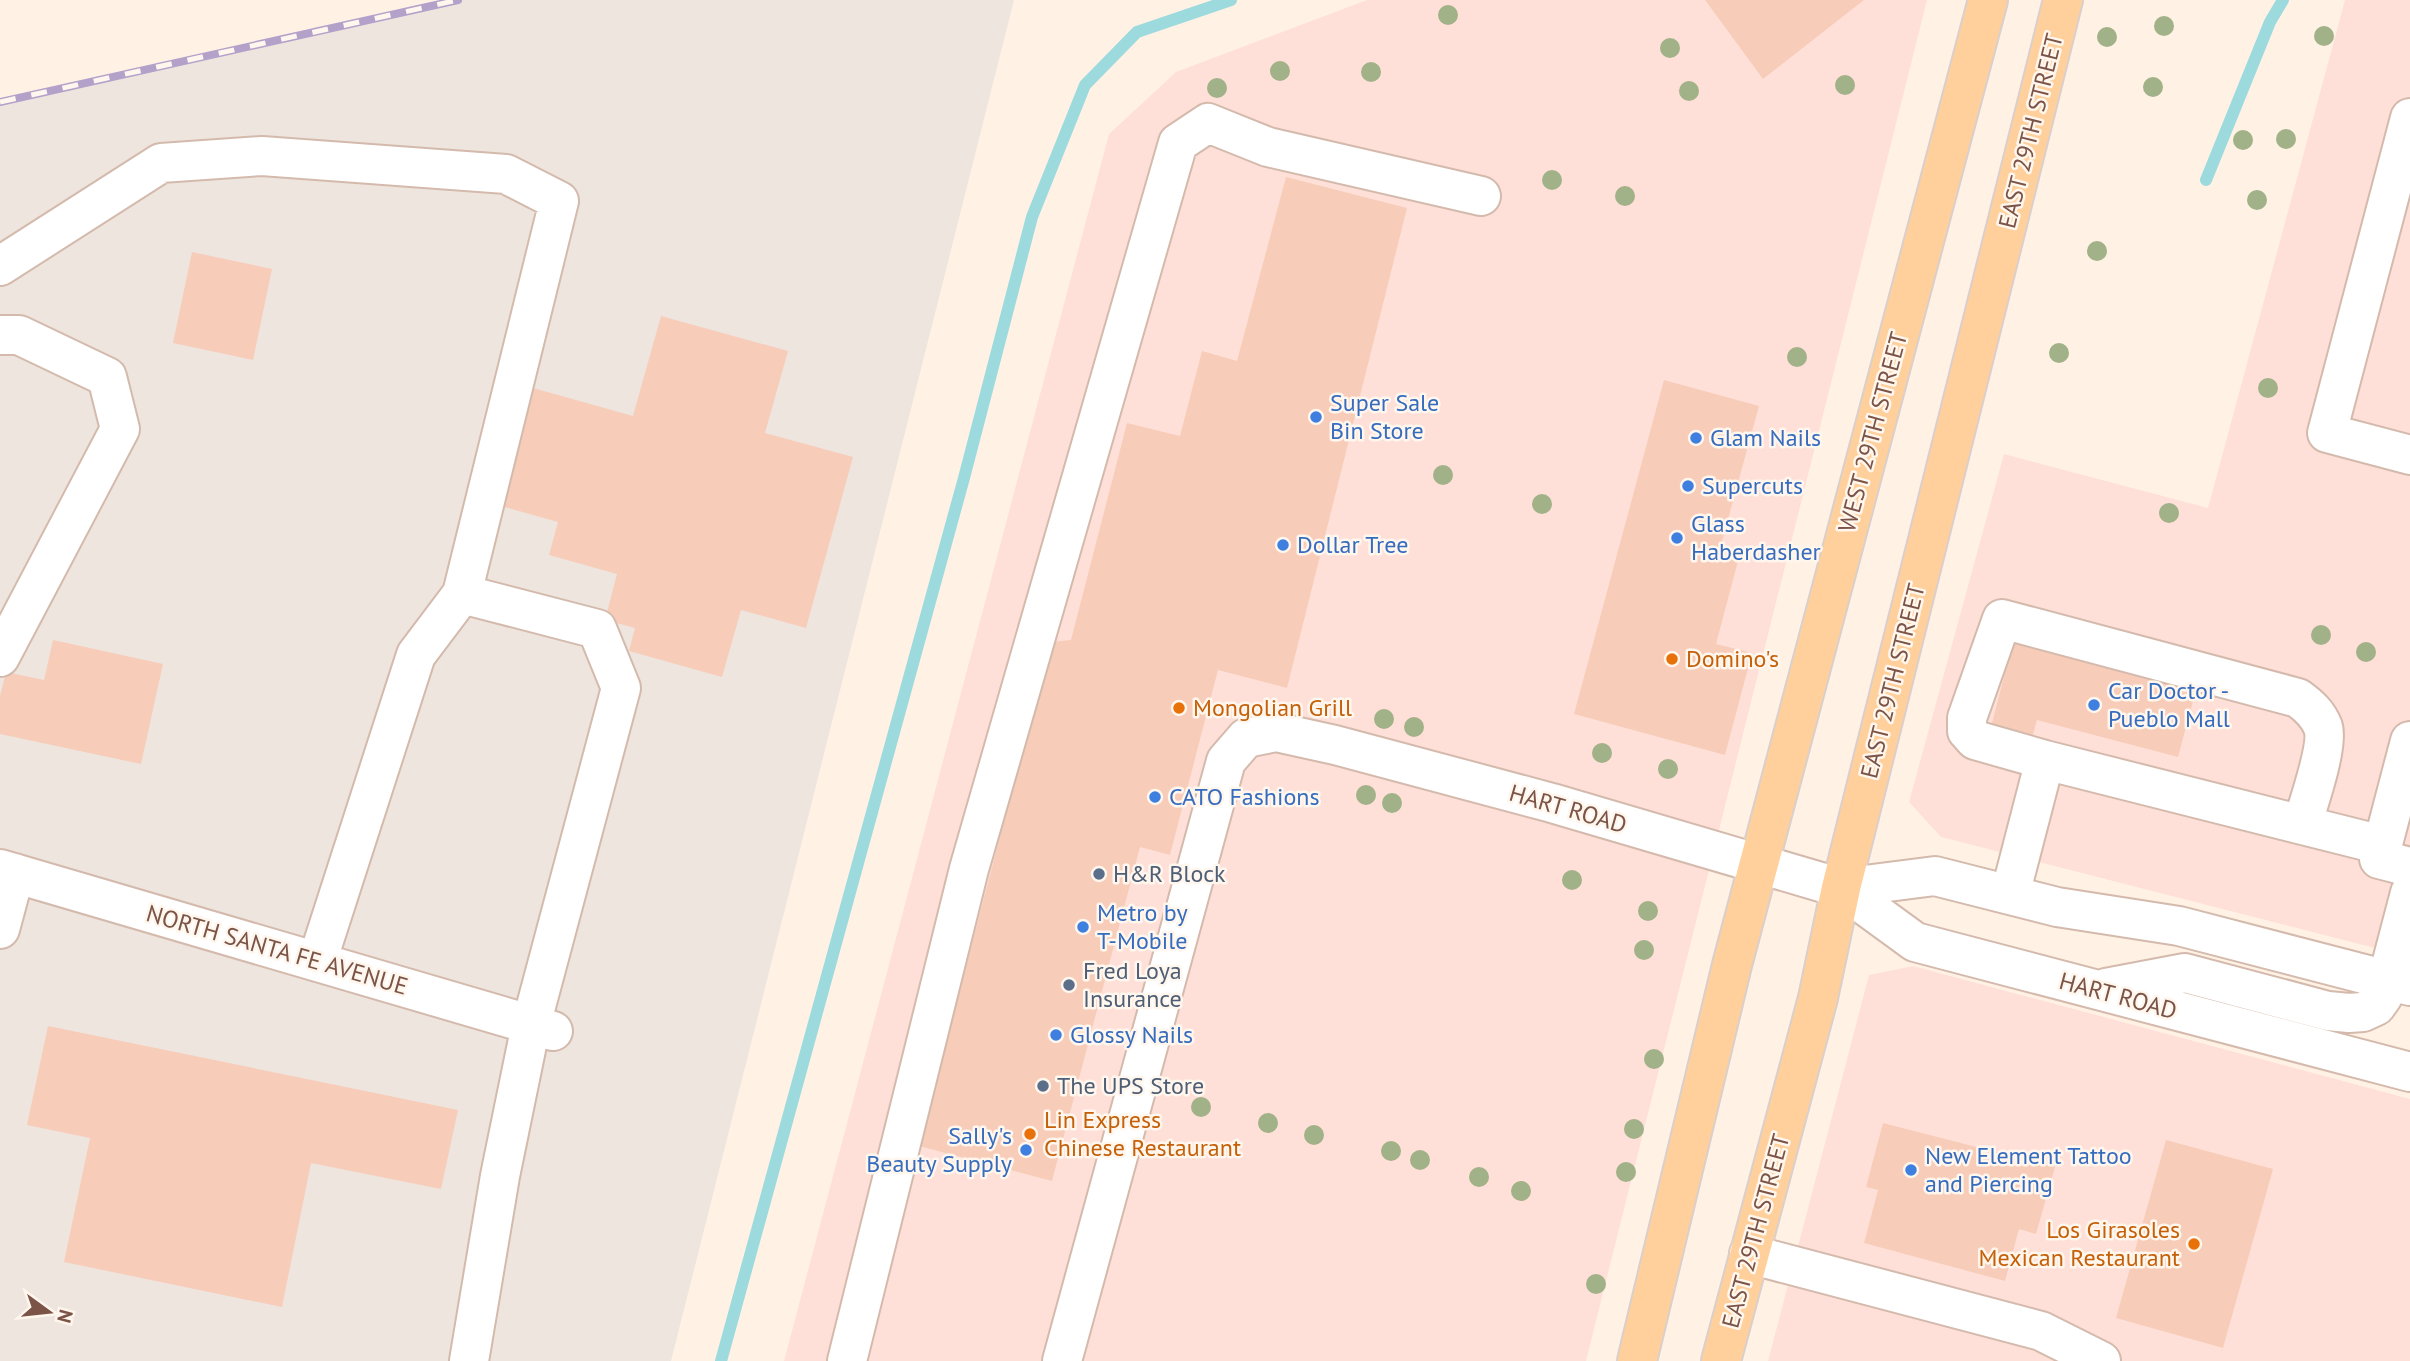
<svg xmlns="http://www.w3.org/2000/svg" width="2410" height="1361" font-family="'PT Sans',sans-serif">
<rect width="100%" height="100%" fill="#fff2e5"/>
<path fill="#ffe0d8" d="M1367,0H1927L1586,1361H784L1109,134L1176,72Z
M2345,0H2410V957L1941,837L1909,802L2004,454L2208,508Z
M1913,966L2410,1099V1361H1768L1869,975Z"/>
<path fill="#eee5df" d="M458,0H1014L671,1361H0V102Z"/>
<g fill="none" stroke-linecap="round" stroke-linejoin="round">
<path stroke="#9cdade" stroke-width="12" d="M2206,180L2270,22L2283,0
M721,1361L964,478L1032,217L1085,85L1137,32L1231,0"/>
</g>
<path fill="#f7ccb9" d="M1705,0H1864L1763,79Z
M1286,177L1407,208L1287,688L1218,670L1170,855L1140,847L1052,1181L919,1146L1051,642L1071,640L1127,423L1180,436L1202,351L1237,361Z
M192,252L272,269L253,360L173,343Z
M661,316L788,351L765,433L853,457L806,628L741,610L722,677L629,651L635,628L605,620L617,574L549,555L558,522L501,506L533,388L633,416Z
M1664,380L1759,406L1718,556L1738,561L1716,644L1752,653L1725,755L1574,714Z
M53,640L163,664L141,764L0,734V696L6,672L44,680Z
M2013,642L2196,690L2178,757L2037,720L2032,738L1991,727Z
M48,1026L458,1110L441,1189L311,1163L282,1307L64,1262L90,1138L27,1125Z
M1883,1123L2055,1167L2036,1234L2019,1229L2005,1281L1864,1243L1878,1190L1866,1187Z
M2166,1140L2273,1169L2223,1348L2116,1318Z"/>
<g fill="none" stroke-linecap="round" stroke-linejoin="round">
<defs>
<path id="minor" d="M2410,118L2327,433L2410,455
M0,266L161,163L262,156L506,174L559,201L462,594
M0,335H19L107,377L120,429L0,657
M2410,741L2379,859L2410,867
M2302,825C2308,805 2329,745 2323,727C2318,714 2309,706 2298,698L2002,619L1967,718V731L1975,740L2045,760L2382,845
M0,869L553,1031
M1841,888L1935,876L2057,907L2179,926L2410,986
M2010,895L2045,760
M0,929L15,873
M317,962L416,655L462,594L597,629L621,688L531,1025L500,1176L469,1361
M2106,988L2185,973L2328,1011L2349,1013L2363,1012L2376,1006L2383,996L2410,893
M1749,1254L2041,1331L2101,1361
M847,1361L969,869L1178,143L1208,123L1268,147L1481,196
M1062,1361L1226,761L1246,738L1276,732L1335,745L1552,803L1841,888L1915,942L2410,1072"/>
<path id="major" d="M1637,1361L1732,965L1988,0
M1721,1361L1818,998L1841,888L2063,0"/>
</defs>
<use href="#minor" stroke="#d4baac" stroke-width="42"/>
<use href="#major" stroke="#dacfcb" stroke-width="42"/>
<use href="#minor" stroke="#fff" stroke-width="38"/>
<use href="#major" stroke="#ffd09b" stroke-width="38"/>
<defs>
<path id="rail" d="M0,102L458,0"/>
</defs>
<use href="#rail" stroke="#b3a1ca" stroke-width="8"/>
<use href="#rail" stroke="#fff6ed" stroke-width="5" stroke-dasharray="16" stroke-linecap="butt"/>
</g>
<g fill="#a1b188">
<circle cx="1448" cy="15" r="10"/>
<circle cx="2164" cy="26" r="10"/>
<circle cx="2324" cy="36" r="10"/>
<circle cx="2107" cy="37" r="10"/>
<circle cx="1670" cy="48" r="10"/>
<circle cx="1280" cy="71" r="10"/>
<circle cx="1371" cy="72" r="10"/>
<circle cx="1845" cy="85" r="10"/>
<circle cx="2153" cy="87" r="10"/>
<circle cx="1217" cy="88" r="10"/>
<circle cx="1689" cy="91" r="10"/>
<circle cx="2286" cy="139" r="10"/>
<circle cx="2243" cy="140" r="10"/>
<circle cx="1552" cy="180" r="10"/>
<circle cx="1625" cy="196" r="10"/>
<circle cx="2257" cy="200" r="10"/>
<circle cx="2097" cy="251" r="10"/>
<circle cx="2059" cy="353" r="10"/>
<circle cx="1797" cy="357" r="10"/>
<circle cx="2268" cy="388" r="10"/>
<circle cx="1443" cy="475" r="10"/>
<circle cx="1542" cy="504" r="10"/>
<circle cx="2169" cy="513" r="10"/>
<circle cx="2321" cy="635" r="10"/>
<circle cx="2366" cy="652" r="10"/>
<circle cx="1384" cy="719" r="10"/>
<circle cx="1414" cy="727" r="10"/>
<circle cx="1602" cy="753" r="10"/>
<circle cx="1668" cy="769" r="10"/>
<circle cx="1366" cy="795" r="10"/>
<circle cx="1392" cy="803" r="10"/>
<circle cx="1572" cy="880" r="10"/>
<circle cx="1648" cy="911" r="10"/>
<circle cx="1644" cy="950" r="10"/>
<circle cx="1654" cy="1059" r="10"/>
<circle cx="1201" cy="1107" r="10"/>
<circle cx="1268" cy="1123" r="10"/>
<circle cx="1634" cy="1129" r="10"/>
<circle cx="1314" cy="1135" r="10"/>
<circle cx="1391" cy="1151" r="10"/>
<circle cx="1420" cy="1160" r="10"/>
<circle cx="1626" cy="1172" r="10"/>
<circle cx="1479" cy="1177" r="10"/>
<circle cx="1521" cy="1191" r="10"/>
<circle cx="1596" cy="1284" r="10"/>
</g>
<g fill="#3f7fe0" stroke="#fff6ed" stroke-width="2.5">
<circle cx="1316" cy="417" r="7"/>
<circle cx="1696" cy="438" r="7"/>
<circle cx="1688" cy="486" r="7"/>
<circle cx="1677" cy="538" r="7"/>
<circle cx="1283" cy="545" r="7"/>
<circle cx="2094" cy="705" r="7"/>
<circle cx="1155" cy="797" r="7"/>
<circle cx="1083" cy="927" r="7"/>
<circle cx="1056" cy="1035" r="7"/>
<circle cx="1026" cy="1150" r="7"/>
<circle cx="1911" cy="1170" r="7"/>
</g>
<g fill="#e8710a" stroke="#fff6ed" stroke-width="2.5">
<circle cx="1672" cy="659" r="7"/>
<circle cx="1179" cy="708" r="7"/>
<circle cx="1030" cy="1134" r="7"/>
<circle cx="2194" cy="1244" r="7"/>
</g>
<g fill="#5c6f8a" stroke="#fff6ed" stroke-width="2.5">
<circle cx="1099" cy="874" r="7"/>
<circle cx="1069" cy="985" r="7"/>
<circle cx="1043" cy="1086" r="7"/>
</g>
<g text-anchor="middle" stroke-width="5" stroke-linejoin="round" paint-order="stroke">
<g font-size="24" fill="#7b5447" stroke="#fff6ed">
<text transform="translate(2031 131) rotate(-76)" y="8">EAST 29TH STREET</text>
<text transform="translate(1873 432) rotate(-75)" y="8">WEST 29TH STREET</text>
<text transform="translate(1893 681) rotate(-76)" y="8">EAST 29TH STREET</text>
<text transform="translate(1568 809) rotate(16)" y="8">HART ROAD</text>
<text transform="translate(277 950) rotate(16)" y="8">NORTH SANTA FE AVENUE</text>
<text transform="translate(2118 996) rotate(15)" y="8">HART ROAD</text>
<text transform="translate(1756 1231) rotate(-75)" y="8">EAST 29TH STREET</text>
</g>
<g font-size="24" fill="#366cbe" stroke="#fff6ed" text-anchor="start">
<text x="1330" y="411">Super Sale<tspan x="1330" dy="28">Bin Store</tspan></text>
<text x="1710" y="446">Glam Nails</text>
<text x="1702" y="494">Supercuts</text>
<text x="1691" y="532">Glass<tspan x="1691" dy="28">Haberdasher</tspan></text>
<text x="1297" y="553">Dollar Tree</text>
<text x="2108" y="699">Car Doctor -<tspan x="2108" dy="28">Pueblo Mall</tspan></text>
<text x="1169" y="805">CATO Fashions</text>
<text x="1097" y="921">Metro by<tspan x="1097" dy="28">T-Mobile</tspan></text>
<text x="1070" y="1043">Glossy Nails</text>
<text x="1012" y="1144" text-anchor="end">Sally's<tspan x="1012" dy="28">Beauty Supply</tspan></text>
<text x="1925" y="1164">New Element Tattoo<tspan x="1925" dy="28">and Piercing</tspan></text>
</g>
<g font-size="24" fill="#c56008" stroke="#fff6ed" text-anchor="start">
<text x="1686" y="667">Domino's</text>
<text x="1193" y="716">Mongolian Grill</text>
<text x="1044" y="1128">Lin Express<tspan x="1044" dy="28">Chinese Restaurant</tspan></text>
<text x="2180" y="1238" text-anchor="end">Los Girasoles<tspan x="2180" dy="28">Mexican Restaurant</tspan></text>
</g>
<g font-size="24" fill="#4e5e75" stroke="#fff6ed" text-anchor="start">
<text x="1113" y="882">H&amp;R Block</text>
<text x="1083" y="979">Fred Loya<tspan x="1083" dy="28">Insurance</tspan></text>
<text x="1057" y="1094">The UPS Store</text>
</g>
</g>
<g transform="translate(49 1312) rotate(105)" stroke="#fff6ed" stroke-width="5" paint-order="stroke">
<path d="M0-5L12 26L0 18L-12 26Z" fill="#7b5447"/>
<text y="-10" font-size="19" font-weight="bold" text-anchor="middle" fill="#7b5447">N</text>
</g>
</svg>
